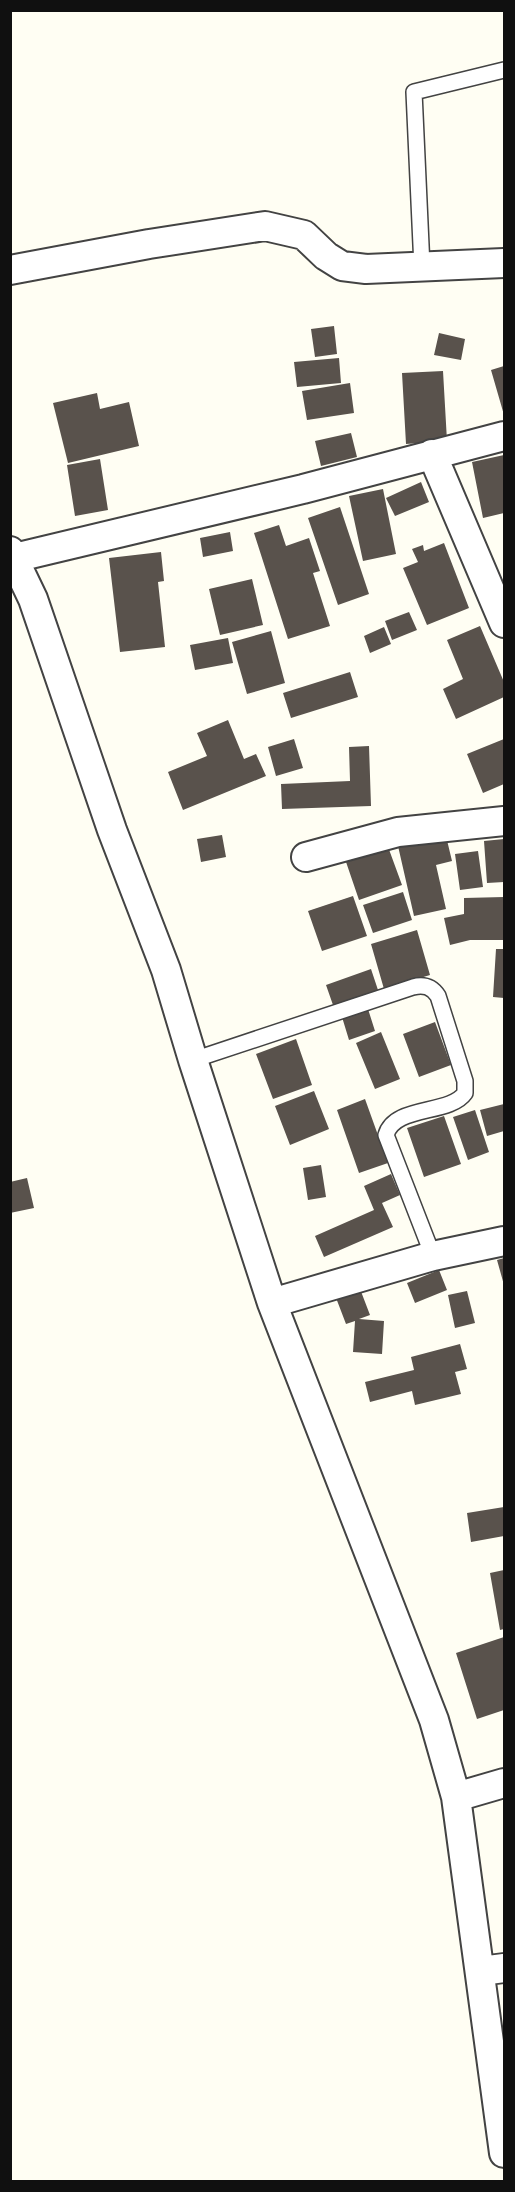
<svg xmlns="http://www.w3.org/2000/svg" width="515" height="2192" font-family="'Roboto Serif',serif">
<rect width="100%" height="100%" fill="#fffef3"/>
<path fill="#59524c" d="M334,326L337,354L315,357L311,329Z
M439,333L465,339L461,360L434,355Z
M339,358L341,383L297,387L294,362Z
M504,366V415L491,370Z
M443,371L447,441L406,444L402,373Z
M350,383L354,413L307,420L302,391Z
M97,393L100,409L129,402L139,446L68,463L53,403Z
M351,433L357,457L321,466L315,441Z
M504,455V513L483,518L472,462Z
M100,459L108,510L75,516L67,465Z
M421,482L429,502L395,516L386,498Z
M383,489L396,554L363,561L349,496Z
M340,507L369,594L338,605L308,518Z
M279,525L286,546L309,538L320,571L313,573L330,626L288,639L254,533Z
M230,532L233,551L203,557L200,538Z
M444,543L469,608L427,625L403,568L418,562L412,549L423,545L424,551Z
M161,552L164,581L158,582L165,647L120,652L109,558Z
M252,579L263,625L220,635L209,589Z
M409,612L417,630L392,640L385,621Z
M480,626L504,682V697L456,719L443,689L463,679L447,640Z
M384,627L391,644L370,653L364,636Z
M271,631L285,683L247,694L232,642Z
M228,638L233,663L195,670L190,645Z
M350,672L358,697L291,718L283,693Z
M228,720L244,759L256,754L266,776L183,810L168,772L207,756L197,733Z
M294,739L303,768L276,776L268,747Z
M504,739V784L483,793L467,754Z
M369,746L371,806L282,809L281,784L350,781L349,747Z
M222,835L226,857L201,862L197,839Z
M446,836L452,861L436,865L446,909L414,916L398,846Z
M504,839V882L487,883L484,841Z
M387,844L402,885L359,900L345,859Z
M478,851L483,887L460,890L455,854Z
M403,892L412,920L373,933L363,905Z
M353,896L367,936L322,951L308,911Z
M504,897V940H470L450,945L444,918L464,914V898Z
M417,930L430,975L384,989L371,944Z
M496,949H504V998L493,997Z
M371,969L378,990L333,1005L326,985Z
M368,1009L375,1031L349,1040L342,1017Z
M435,1022L451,1065L419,1077L403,1034Z
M381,1032L400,1079L375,1089L356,1043Z
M296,1039L312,1085L273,1099L256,1054Z
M314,1091L329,1129L290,1145L275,1106Z
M365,1099L388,1163L359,1173L337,1110Z
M504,1104V1131L487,1136L480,1110Z
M475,1110L489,1152L468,1160L453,1117Z
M444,1116L461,1164L424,1177L407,1128Z
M321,1165L326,1197L308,1200L303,1168Z
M391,1174L400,1195L382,1203L393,1227L324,1257L315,1236L374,1210L364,1186Z
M27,1178L34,1208L10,1213V1182Z
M504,1258V1285L497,1260Z
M439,1270L447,1290L415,1303L407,1283Z
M357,1281L370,1315L359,1319L384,1321L382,1354L353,1352L355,1321L346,1324L333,1290Z
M467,1291L475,1323L455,1328L448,1295Z
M460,1344L467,1369L455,1372L461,1394L415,1405L412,1391L370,1402L365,1382L414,1370L411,1357Z
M504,1507V1536L471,1542L467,1513Z
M504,1570V1629L500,1630L490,1573Z
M504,1637V1710L477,1719L456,1653Z"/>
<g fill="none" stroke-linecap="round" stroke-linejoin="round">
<defs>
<path id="service" d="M422,267L414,92L504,70
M193,1060L413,987C424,984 432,987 438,996L465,1081V1093C450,1115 394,1105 386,1135L433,1256"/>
<path id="minor" d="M10,270L149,244L265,226L304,235L326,256L342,266L366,269L504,263
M432,454L504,623
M10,551L33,599L112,830L166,970L193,1060L272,1303L434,1720L456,1797L504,2153
M14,558L303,489L504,436
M306,857L398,832L504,821
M272,1303L433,1256L504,1241
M456,1797L504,1783
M481,1971L504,1968"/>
</defs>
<use href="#service" stroke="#434343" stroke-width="18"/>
<use href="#minor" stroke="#434343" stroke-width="32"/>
<use href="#service" stroke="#fff" stroke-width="15"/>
<use href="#minor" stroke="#fff" stroke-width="28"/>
</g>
<rect width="515" height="2192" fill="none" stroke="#101010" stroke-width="24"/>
</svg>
